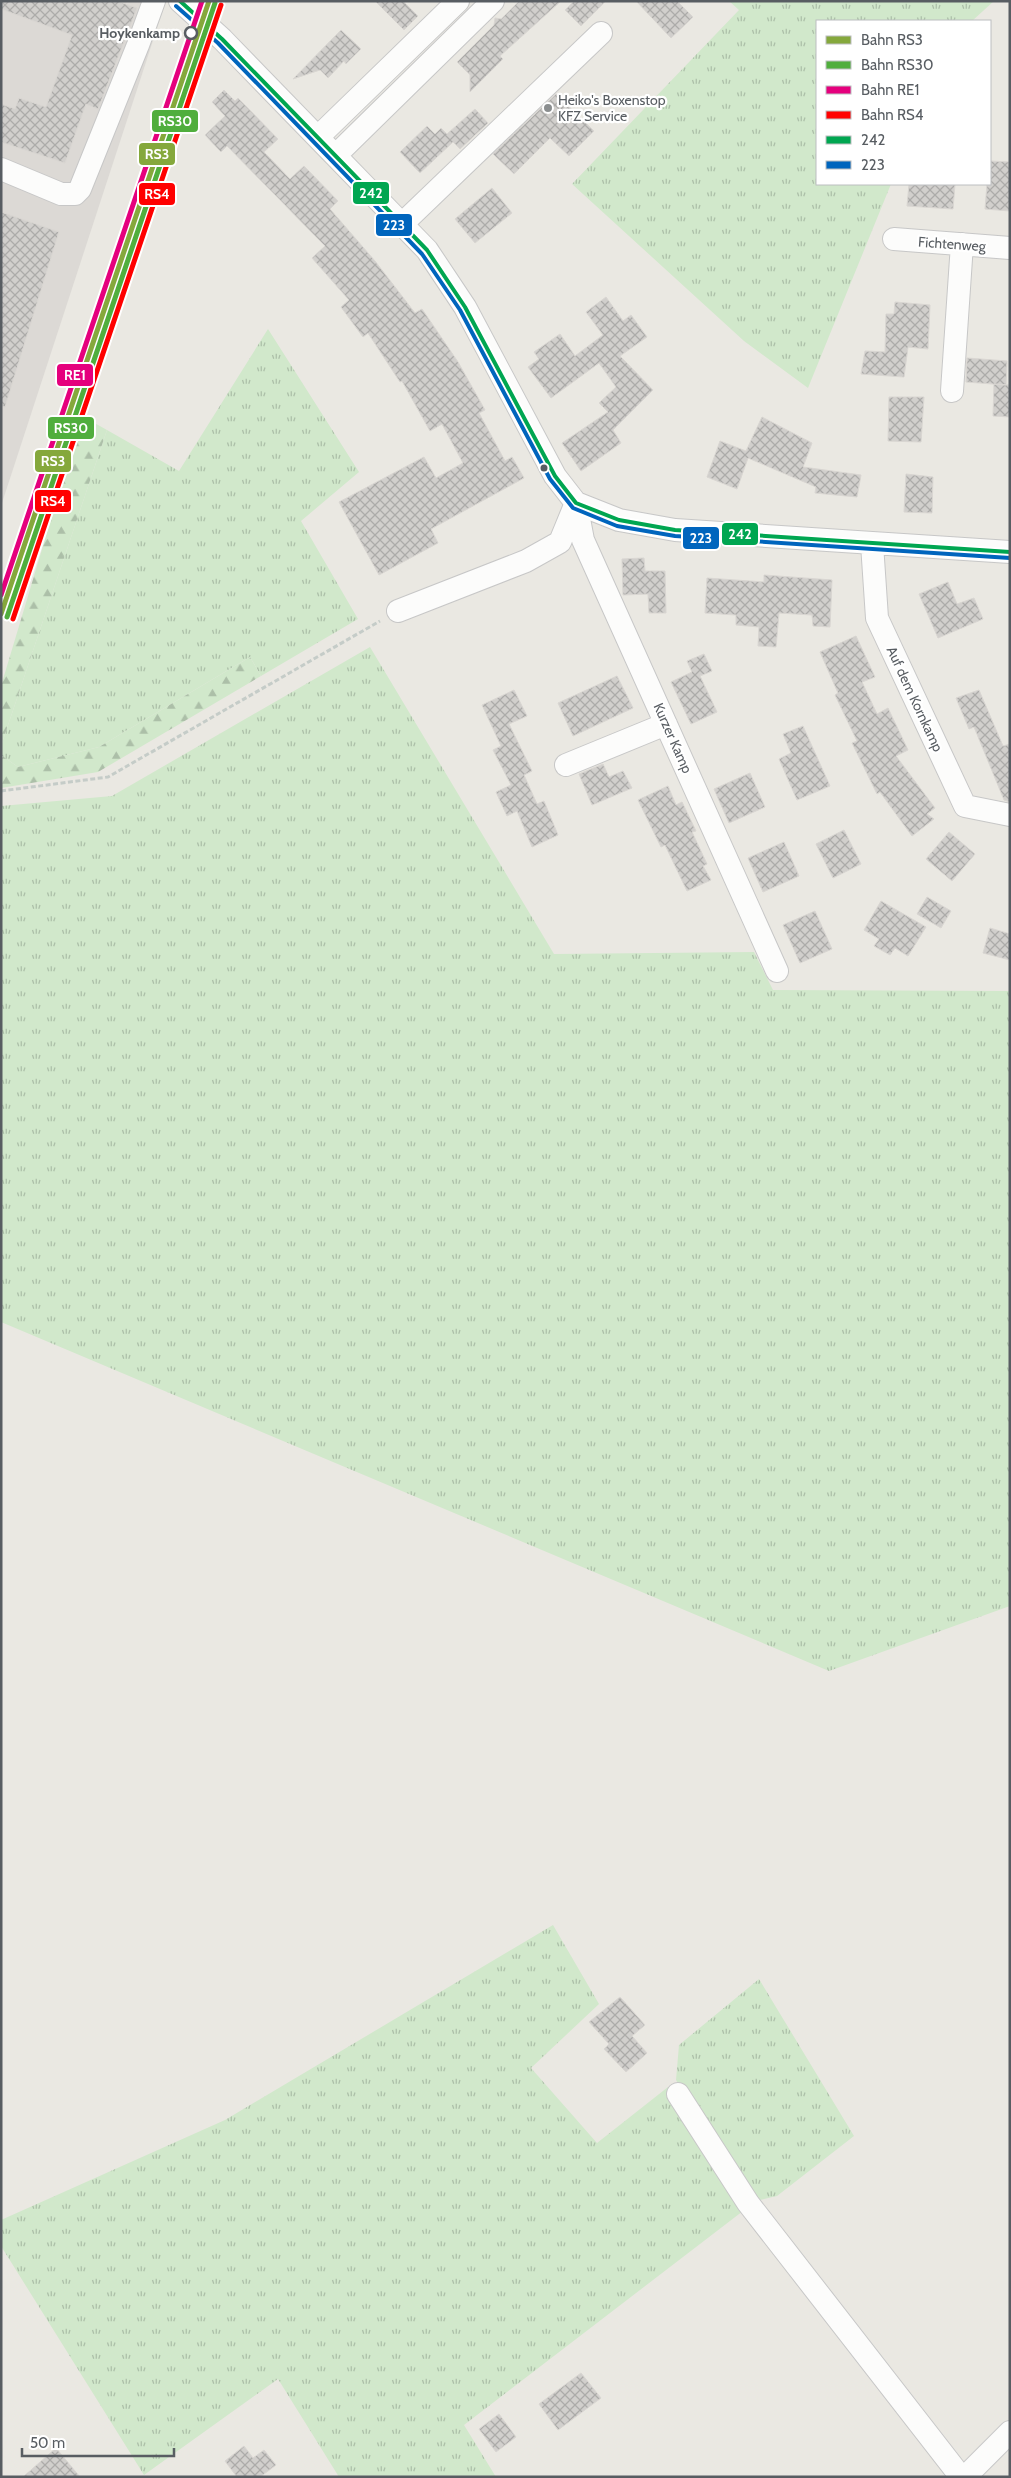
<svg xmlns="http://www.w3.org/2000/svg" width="1011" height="2478" font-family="Cabin,sans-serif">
<defs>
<pattern id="grass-tufts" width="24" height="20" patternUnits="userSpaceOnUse" patternTransform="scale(1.25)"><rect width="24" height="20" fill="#d1e8cb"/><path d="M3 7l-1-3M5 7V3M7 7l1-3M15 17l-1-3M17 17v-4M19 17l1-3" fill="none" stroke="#acbfa8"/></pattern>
<pattern id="forest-firs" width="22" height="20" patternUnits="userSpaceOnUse" patternTransform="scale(1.25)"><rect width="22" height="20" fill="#d1e8cb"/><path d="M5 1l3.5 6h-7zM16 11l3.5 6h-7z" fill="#acbfa8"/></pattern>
<pattern id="building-cross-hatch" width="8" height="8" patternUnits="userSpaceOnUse" patternTransform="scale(1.25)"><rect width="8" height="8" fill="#d1cfcc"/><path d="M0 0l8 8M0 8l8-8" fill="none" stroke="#acaba9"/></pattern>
</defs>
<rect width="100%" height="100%" fill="#eae8e2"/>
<path fill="#dcd9d5" d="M1,1H157L164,7L1,506Z"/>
<path fill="url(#grass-tufts)" d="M729,1H994L972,21H817V184H891L808,388L744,341L572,184L739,10Z
M268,329L359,472L301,521L358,619L261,676L250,657L99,747L18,767L1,755V746L107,430L179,471Z
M370,647L554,954L754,952L773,990L1010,991V1606L829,1671L1,1322V806L112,796Z
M553,1925L599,2004L531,2068L597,2143L668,2087L695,2136L743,2211L464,2425L496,2477H339L278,2379L144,2475L1,2246V2220L225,2120Z
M759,1979L854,2136L777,2196L756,2201L676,2080L679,2045Z"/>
<path fill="url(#forest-firs)" d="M82,416L107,430L1,746V686Z
M250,657L261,676L98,772L1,788V755L18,767L99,747Z"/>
<path fill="url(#building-cross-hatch)" stroke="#d9d6d2" d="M1,1H117L137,8L98,109L86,104L65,163L1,142V104L15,109L19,98L46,107L72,35L1,9Z
M375,1H403L418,16L404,30Z
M519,1H561L500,56L503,59L470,92V75L457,62L494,25L495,18L501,19Z
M574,1H606L581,26L565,10Z
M636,1H677L693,17L671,38Z
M341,30L361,49L346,64L344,61L328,78L320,70L293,79Z
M224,90L235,101L238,98L278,139L264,152L290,179L304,166L338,201L330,209L375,261L415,313L422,309L458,362L485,410L479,413L505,461L512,457L524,478L431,529L438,543L379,575L339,502L424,457L436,478L463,463L442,424L430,431L402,381L400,382L368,333L363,337L341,307L349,300L312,258L325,246L227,146L221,152L205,135L225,116L212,102Z
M556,94L594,131L569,156L550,138L514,174L493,154Z
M475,109L488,123L460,149L453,142L420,173L400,152L427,126L435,134L441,128L447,134Z
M990,161L1010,162V211L985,209L987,184H990Z
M909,184H955L953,209L907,206Z
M492,188L512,213L475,243L455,219Z
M1,212L59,232L5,407L1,406Z
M606,297L623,321L631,315L647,337L620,356L653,390L613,430L621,443L581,471L562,443L608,412L599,403L616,387L599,363L551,398L528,367L539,359L534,352L560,334L575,356L603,335L586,312Z
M895,302L930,305L928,349L908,347L904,377L861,374L865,351L885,352L886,314H894Z
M967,358L1007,361L1006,385L966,382Z
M994,384L1010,385V417L993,416Z
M889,397H924L921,442L888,441Z
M762,417L812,443L803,467L861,475L857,497L815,493L816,487L748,458L737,489L707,477L720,441L746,451Z
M906,474L933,477L932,513L904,512Z
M644,558L645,571H665L666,613H649L648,594L623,595L622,559Z
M764,575L832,580L830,627L813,626L812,615L779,613L776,647L758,646L759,627L736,625V615L705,613L707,578L764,582Z
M948,582L957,604L974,598L983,619L938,638L919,594Z
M856,636L875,677L862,682L877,714L888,708L908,750L896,756L935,808L927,814L934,819L912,836L880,792L877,794L852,743L857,741L835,695L838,693L820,652Z
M704,654L712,671L700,676L717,712L691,724L671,682L692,672L687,661Z
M617,676L633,708L573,736L558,703Z
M514,690L527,716L509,724L532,771L524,775L537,804L544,801L558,835L532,847L517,811L507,816L496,792L511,785L493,750L501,746L482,705Z
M979,690L1003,746L1010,744V802L1004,800L974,727L969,729L956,698Z
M803,726L830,786L797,800L779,759L791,753L783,734Z
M603,764L609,777L623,771L632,788L592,805L579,774Z
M750,773L765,807L729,823L714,789Z
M668,786L676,805L682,802L696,831L692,832L707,864L703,866L711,880L687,891L665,845L661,847L638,800Z
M844,830L861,864L833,878L816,844Z
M949,832L975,854L952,881L926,859Z
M784,842L799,876L763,892L748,858Z
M927,897L951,911L941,928L917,914Z
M881,901L926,927L908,956L895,948L890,955L874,946L879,939L864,930Z
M815,911L832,949L800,963L783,925Z
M990,928L1010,934V960L983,953Z
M620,1997L645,2025L632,2036L647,2053L626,2072L604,2049L609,2044L589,2022Z
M581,2373L601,2398L558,2430L539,2404Z
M499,2414L516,2437L496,2452L479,2429Z
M244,2446L253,2458L264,2450L276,2465L260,2477H237L225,2461Z
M56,2448L80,2477H23Z"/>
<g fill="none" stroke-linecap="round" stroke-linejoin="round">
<defs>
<path id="minor" d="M180,1L222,39L427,250L465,307L555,476L576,503L619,520L675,530L1010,552
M318,137L458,1
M336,155L493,1
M1,169L61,194H75L80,189L138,45L154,1
M402,224L601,33
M894,239L1010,248
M952,391L962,244
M576,503L583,540L777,971
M872,544L877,618L965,806L1010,815
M398,611L526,561L560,542L576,503
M566,765L666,724
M678,2094L748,2203L961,2477
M965,2477L1010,2432"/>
</defs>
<use href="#minor" stroke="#c7c7c7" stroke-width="24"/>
<path stroke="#c5ccc8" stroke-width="3" stroke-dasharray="5 2.5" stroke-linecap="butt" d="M1,791L108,777L380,621"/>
<use href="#minor" stroke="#fcfcfb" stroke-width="22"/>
<defs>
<path id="bus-1" d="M180,1L222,39L427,250L465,307L555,476L576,503L619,520L675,530L1010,552"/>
<path id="bus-2" d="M176,6L218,43L422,254L460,310L550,479L573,508L617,526L675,536L1010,558"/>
</defs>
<use href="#bus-1" stroke="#fff" stroke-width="8"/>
<use href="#bus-2" stroke="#fff" stroke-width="8"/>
<use href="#bus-1" stroke="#00a651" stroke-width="4"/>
<use href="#bus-2" stroke="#0065bd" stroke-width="4"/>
<defs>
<path id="rail-1" d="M1,614L209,1"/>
<path id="rail-2" d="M7,617L215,3"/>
<path id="rail-3" d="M1,595L202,1"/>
<path id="rail-4" d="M13,619L221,5"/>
</defs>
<use href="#rail-1" stroke="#fff" stroke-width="9"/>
<use href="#rail-2" stroke="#fff" stroke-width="9"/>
<use href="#rail-3" stroke="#fff" stroke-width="9"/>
<use href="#rail-4" stroke="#fff" stroke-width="9"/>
<use href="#rail-1" stroke="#85a83c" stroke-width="5"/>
<use href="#rail-2" stroke="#50ae3d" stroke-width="5"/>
<use href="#rail-3" stroke="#e5007d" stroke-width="5"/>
<use href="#rail-4" stroke="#f00" stroke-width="5"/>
</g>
<circle fill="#fff" stroke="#585d62" stroke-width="2.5" cx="191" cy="33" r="6"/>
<circle fill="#8b8e8f" stroke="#fff" stroke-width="2" cx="548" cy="108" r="5"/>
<circle fill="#585d62" stroke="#fff" stroke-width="2" cx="544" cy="468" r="4.5"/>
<g text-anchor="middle" stroke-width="4.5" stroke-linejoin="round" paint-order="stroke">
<g font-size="14" font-weight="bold" fill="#585d62" stroke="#fff" text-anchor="end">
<text x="180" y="38">Hoykenkamp</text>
</g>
<g font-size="14" fill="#585d62" stroke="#fff" text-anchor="start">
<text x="558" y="105">Heiko's Boxenstop<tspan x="558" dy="16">KFZ Service</tspan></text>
</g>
<g font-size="14" fill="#585d62" stroke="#fff">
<text transform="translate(952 244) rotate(4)" y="5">Fichtenweg</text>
<text transform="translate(915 699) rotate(65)" y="5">Auf dem Kornkamp</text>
<text transform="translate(673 738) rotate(66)" y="5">Kurzer Kamp</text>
</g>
</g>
<g stroke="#fff" stroke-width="2">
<rect x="151" y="109" width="48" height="24" rx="5" fill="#50ae3d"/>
<rect x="138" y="142" width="38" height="24" rx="5" fill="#85a83c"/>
<rect x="352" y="181" width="38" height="24" rx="5" fill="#00a651"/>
<rect x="138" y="182" width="38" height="24" rx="5" fill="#f00"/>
<rect x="375" y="213" width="38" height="24" rx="5" fill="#0065bd"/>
<rect x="56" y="363" width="38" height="24" rx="5" fill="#e5007d"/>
<rect x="47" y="416" width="48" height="24" rx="5" fill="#50ae3d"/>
<rect x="34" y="449" width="38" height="24" rx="5" fill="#85a83c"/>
<rect x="34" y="489" width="38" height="24" rx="5" fill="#f00"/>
<rect x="721" y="522" width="38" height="24" rx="5" fill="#00a651"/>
<rect x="682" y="526" width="38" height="24" rx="5" fill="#0065bd"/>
</g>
<g font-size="14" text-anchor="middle" font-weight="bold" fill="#fff">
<text x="175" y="126">RS30</text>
<text x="157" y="159">RS3</text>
<text x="371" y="198">242</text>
<text x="157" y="199">RS4</text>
<text x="394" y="230">223</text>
<text x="75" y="380">RE1</text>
<text x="71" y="433">RS30</text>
<text x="53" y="466">RS3</text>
<text x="53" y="506">RS4</text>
<text x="740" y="539">242</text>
<text x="701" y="543">223</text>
</g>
<rect width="1011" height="2478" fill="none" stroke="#585d62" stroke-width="5"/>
<rect x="816" y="20" width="175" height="165" fill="#ffffff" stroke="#bcbec0"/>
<rect x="826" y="36" width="25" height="8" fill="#85a83c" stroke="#bcbec0"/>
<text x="861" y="45" font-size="15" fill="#585d62">Bahn RS3</text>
<rect x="826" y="61" width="25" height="8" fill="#50ae3d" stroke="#bcbec0"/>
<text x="861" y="70" font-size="15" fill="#585d62">Bahn RS30</text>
<rect x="826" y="86" width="25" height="8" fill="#e5007d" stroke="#bcbec0"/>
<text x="861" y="95" font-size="15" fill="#585d62">Bahn RE1</text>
<rect x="826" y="111" width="25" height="8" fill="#ff0000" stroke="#bcbec0"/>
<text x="861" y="120" font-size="15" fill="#585d62">Bahn RS4</text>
<rect x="826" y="136" width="25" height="8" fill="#00a651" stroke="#bcbec0"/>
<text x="861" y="145" font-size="15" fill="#585d62">242</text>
<rect x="826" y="161" width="25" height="8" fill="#0065bd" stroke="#bcbec0"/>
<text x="861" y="170" font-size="15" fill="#585d62">223</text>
<path d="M22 2448v8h152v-8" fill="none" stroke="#585d62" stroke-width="2.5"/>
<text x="30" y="2448" font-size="15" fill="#585d62" stroke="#ffffff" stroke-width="4" paint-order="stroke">50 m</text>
</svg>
